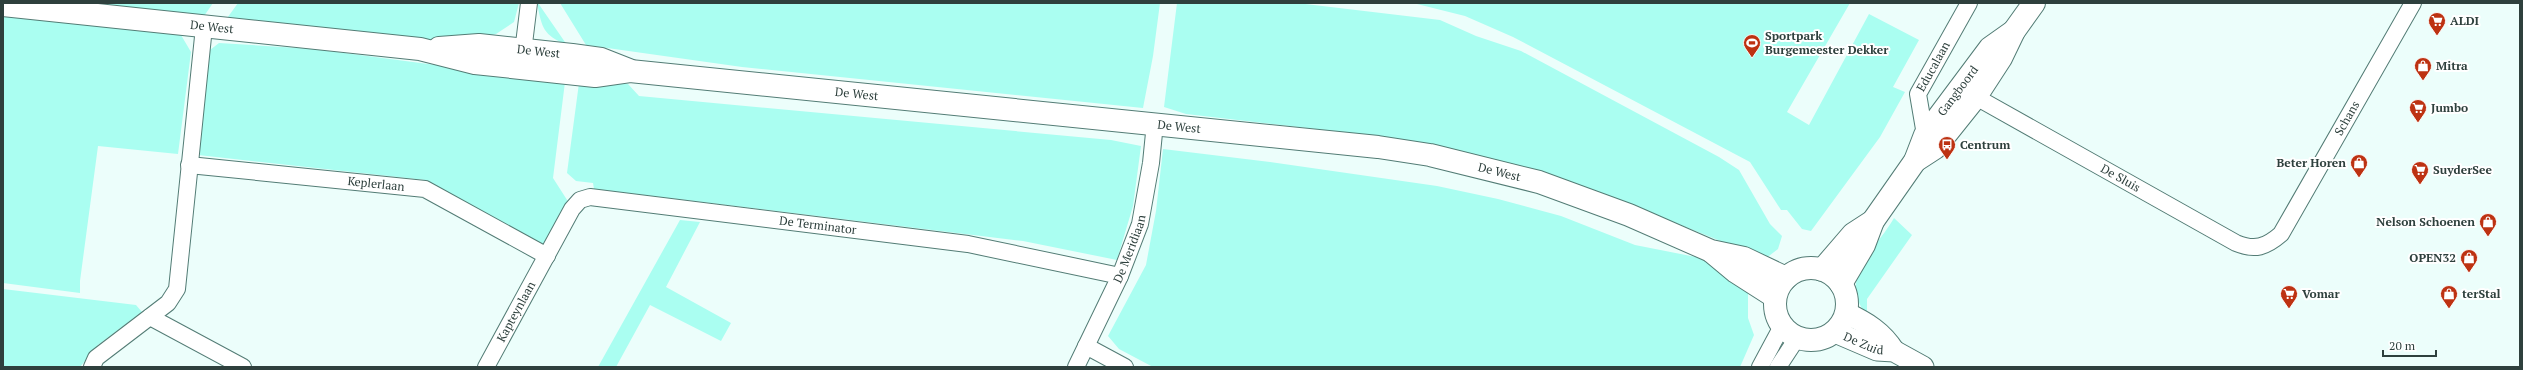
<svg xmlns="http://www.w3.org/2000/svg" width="2523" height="370" font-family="'PT Serif',serif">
<rect width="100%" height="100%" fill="#ecfefb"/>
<path fill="#aafef1" d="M53,3H213L202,19Z
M238,3H519L514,22L496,34L469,41L396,38L225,21Z
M537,3H538L567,45C543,35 542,28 537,3Z
M560,3H1160L1153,56L1143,108L742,67L586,45Z
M1177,3H1297L1440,20L1476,36L1521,51L1719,157L1739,170L1770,224L1782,236L1778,249L1765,259L1604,194L1519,169L1385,137L1186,114L1164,107Z
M1413,3H1850L1787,112L1809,125L1869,14L1919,40L1893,87L1905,92L1880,137L1811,231L1802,229L1787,210H1781L1750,162L1513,37L1465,16Z
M3,14L173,31L181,35L191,52L178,154L98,146L80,281V293L3,283Z
M219,43L314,49L565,82L553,178L569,203L543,244L425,180L198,155L205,59L210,50Z
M579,83L628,84L639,96L1111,140L1141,146L1133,206L1117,260L1023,241L594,189L593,183L576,181L567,173Z
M1163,149L1270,162L1437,186L1498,199L1561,216L1635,245L1701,258L1748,286V318L1754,335L1740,367H1153L1119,349L1108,336L1146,265L1156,211Z
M1894,218L1912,235L1867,299V316C1837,277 1875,251 1894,218Z
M680,220L700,222L666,287L731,323L721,341L650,305L616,367H598Z
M3,289L136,305L142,312L98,345L80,367H3Z"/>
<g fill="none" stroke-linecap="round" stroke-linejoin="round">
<defs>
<g id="minor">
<path d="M522,60L529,3"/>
<path id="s1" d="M1967,92L2236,243C2255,251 2266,247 2281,234L2413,3"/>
<path id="s2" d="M1925,135L1918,94L1969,3"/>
<path id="s3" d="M189,165L425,189L547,256"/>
<path d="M150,317L243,367"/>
<path d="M1086,346L1125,367"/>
<path d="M92,367L96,358L168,303L177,289L204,27"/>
<path id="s4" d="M486,367L572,209L580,200L590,197L968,244L1120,276"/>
<path id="s5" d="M1076,367L1120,276L1140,224L1151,163L1155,123"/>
<path d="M1760,367L1782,326"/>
<path d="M1778,367L1797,338"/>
</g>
<g id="tertiary">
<path d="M1846,313C1867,323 1882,332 1894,351"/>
<path id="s6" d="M1835,332L1877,350L1894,351L1923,367"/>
</g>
<g id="secondary">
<path id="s7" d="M3,5L420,49L475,63L595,76L630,71L1378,147L1430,155L1539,182L1629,215L1711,251L1744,258L1786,278"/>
<path id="s8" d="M439,48L479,45L572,55L601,59L629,70"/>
<path d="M1915,161L1935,148L1975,98L2001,58L2014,31L2034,3"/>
<path d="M1712,252L1736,272L1775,297"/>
<circle cx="1811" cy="304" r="36"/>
<path d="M1822,270L1853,234L1873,221"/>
<path id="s9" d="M1841,284L1864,245L1873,221L1915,161L1925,135L1990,48L2014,31"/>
</g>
</defs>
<use href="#minor" stroke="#537c75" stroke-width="18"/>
<use href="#tertiary" stroke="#537c75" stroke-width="23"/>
<use href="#secondary" stroke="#537c75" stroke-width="24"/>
<use href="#minor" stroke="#fff" stroke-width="16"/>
<use href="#tertiary" stroke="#fff" stroke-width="21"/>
<use href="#secondary" stroke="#fff" stroke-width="22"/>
</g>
<defs>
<symbol id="supermarket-pin" viewBox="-11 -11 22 30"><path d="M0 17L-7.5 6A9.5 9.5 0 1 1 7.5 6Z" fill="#bd3212" stroke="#fff"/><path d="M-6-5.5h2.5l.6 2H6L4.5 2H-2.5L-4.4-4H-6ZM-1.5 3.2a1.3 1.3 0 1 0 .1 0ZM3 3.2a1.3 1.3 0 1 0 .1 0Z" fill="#fff"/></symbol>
<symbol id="stadium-pin" viewBox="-11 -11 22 30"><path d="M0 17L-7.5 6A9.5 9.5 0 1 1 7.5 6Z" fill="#bd3212" stroke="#fff"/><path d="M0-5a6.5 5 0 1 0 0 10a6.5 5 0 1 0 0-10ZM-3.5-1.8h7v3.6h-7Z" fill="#fff"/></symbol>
<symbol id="shop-pin" viewBox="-11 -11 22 30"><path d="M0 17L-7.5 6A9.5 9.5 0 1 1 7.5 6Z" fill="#bd3212" stroke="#fff"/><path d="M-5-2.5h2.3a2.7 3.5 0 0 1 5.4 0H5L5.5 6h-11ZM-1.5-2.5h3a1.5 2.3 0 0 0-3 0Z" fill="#fff"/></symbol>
<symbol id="bus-pin" viewBox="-11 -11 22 30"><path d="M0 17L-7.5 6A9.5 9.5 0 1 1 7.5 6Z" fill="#bd3212" stroke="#fff"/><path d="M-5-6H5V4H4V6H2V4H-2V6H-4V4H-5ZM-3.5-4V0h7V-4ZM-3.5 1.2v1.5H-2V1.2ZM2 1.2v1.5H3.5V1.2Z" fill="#fff"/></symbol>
</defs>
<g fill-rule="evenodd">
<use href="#supermarket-pin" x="2427" y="11" width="20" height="27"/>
<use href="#stadium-pin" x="1742" y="33" width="20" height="27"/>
<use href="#shop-pin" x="2413" y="56" width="20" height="27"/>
<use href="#supermarket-pin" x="2408" y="98" width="20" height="27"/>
<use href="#bus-pin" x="1937" y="135" width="20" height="27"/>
<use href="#shop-pin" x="2349" y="153" width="20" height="27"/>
<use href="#supermarket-pin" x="2410" y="160" width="20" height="27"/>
<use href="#shop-pin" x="2478" y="212" width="20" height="27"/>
<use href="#shop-pin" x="2459" y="248" width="20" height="27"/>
<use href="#supermarket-pin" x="2279" y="284" width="20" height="27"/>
<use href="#shop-pin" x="2439" y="284" width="20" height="27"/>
</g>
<g text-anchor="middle" stroke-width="4" stroke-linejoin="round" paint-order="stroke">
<g font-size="12" font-weight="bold" fill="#2e403d" stroke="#fff" text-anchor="start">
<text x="2450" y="25">ALDI</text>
<text x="1765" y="40">Sportpark<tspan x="1765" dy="14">Burgemeester Dekker</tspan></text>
<text x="2436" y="70">Mitra</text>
<text x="2431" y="112">Jumbo</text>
<text x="1960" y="149">Centrum</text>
<text x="2346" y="167" text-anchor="end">Beter Horen</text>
<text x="2433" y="174">SuyderSee</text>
<text x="2475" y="226" text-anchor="end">Nelson Schoenen</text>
<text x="2456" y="262" text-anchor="end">OPEN32</text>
<text x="2302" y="298">Vomar</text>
<text x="2462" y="298">terStal</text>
</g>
<g font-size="12" fill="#2e403d" stroke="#fff">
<text dy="4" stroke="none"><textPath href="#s7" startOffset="210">De West</textPath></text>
<text dy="4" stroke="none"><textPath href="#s8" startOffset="100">De West</textPath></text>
<text dy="4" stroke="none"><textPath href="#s2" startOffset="73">Educalaan</textPath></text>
<text dy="4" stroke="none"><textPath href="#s9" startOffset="227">Gangboord</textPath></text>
<text dy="4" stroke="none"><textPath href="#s7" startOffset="860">De West</textPath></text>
<text dy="4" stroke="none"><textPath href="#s1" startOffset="491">Schans</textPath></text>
<text dy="4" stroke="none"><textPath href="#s7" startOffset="1184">De West</textPath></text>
<text dy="4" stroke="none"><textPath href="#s7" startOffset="1508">De West</textPath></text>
<text dy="4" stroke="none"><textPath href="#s1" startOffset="176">De Sluis</textPath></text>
<text dy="4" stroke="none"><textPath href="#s3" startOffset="188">Keplerlaan</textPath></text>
<text dy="4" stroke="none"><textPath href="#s4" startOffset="432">De Terminator</textPath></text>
<text dy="4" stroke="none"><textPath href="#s5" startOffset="130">De Meridiaan</textPath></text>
<text dy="4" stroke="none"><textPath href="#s4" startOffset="63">Kapteynlaan</textPath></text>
<text dy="4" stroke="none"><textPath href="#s6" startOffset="31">De Zuid</textPath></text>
</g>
</g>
<rect width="2523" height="370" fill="none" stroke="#2e403d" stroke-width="8"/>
<path d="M2383 350v6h53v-6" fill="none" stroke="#2e403d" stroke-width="2"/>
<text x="2389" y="350" font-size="12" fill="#2e403d" stroke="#ffffff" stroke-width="3" paint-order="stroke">20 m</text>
</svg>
